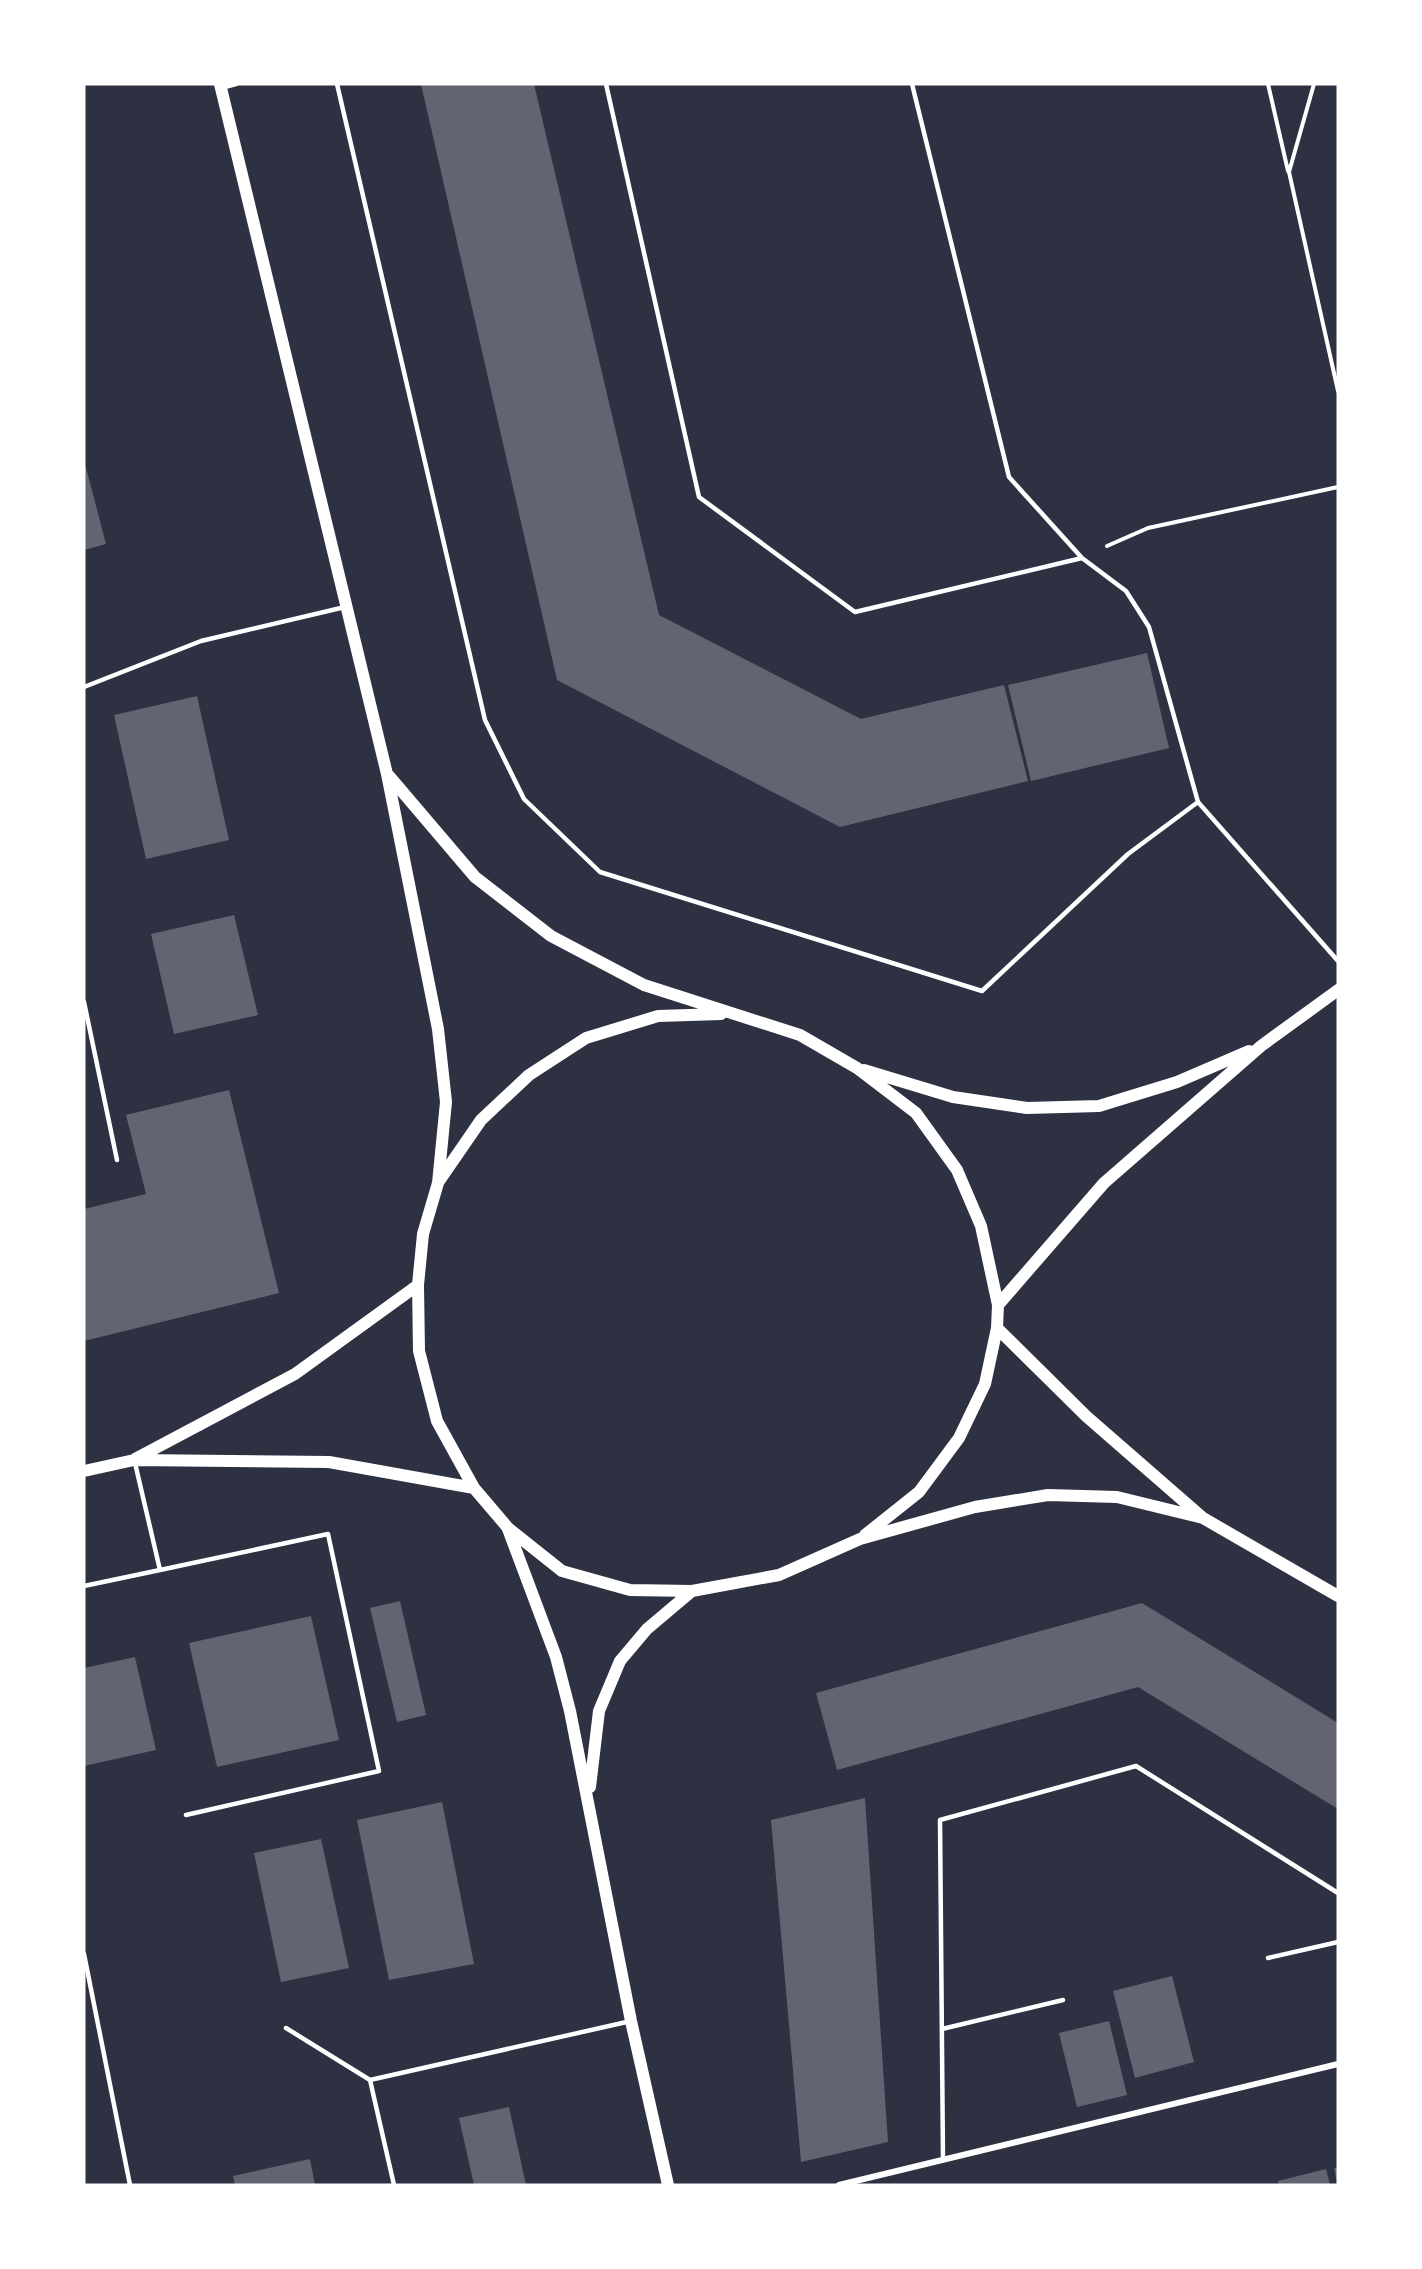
<svg xmlns="http://www.w3.org/2000/svg" width="1422" height="2269" font-family="'Roboto Condensed',sans-serif">
<rect width="100%" height="100%" fill="#2d3142"/>
<path fill="#626471" d="M421,84H534L659,615L861,719L1004,685L1028,781L840,827L557,680Z
M84,460L106,544L84,550Z
M1147,653L1169,748L1031,781L1008,685Z
M197,696L229,840L146,859L114,715Z
M234,915L258,1015L174,1034L151,934Z
M229,1090L279,1293L84,1341V1209L146,1194L126,1115Z
M400,1601L426,1715L397,1722L370,1608Z
M1142,1603L1338,1723V1809L1138,1687L837,1770L816,1693Z
M311,1616L339,1740L217,1767L189,1643Z
M135,1657L156,1750L84,1766V1668Z
M865,1798L888,2142L801,2162L771,1820Z
M442,1802L474,1964L389,1980L357,1820Z
M321,1839L349,1968L281,1982L254,1853Z
M1172,1976L1194,2062L1135,2078L1113,1991Z
M1109,2021L1127,2095L1077,2107L1059,2033Z
M509,2107L526,2185H474L459,2118Z
M310,2159L315,2185H235L233,2176Z
M1338,2167V2182H1337L1334,2168Z
M1326,2169L1330,2185H1279L1278,2181Z"/>
<g fill="none" stroke-linecap="round" stroke-linejoin="round">
<path stroke="#fff" stroke-width="4" d="M1268,84L1288,171
M1314,84L1289,172L1338,391
M1107,546L1148,528L1338,487"/>
<path stroke="#fff" stroke-width="4.5" d="M337,84L485,720L524,799L600,872L982,991L1128,854L1198,802
M606,84L699,497L855,612L1082,558
M912,84L1009,477L1082,558L1126,591L1149,627L1198,802L1338,961
M221,88L236,84
M84,687L201,641L345,607
M84,1002L117,1160
M160,1570L328,1534L379,1771L186,1815
M84,1586L160,1570L135,1463
M84,1954L130,2185
M1268,1958L1338,1942
M286,2028L370,2080
M942,2029L1063,2000
M943,2160L940,1820L1136,1766L1338,1893
M394,2185L370,2080L631,2021"/>
<path stroke="#fff" stroke-width="6" d="M839,2185L1338,2064"/>
<path stroke="#fff" stroke-width="12" d="M220,84L387,774L438,1029L446,1102L438,1183L423,1234L418,1285L419,1351L437,1421L474,1488L508,1528L562,1571L630,1590L692,1591L779,1575L860,1539L975,1507L1048,1495L1117,1497L1203,1518
M389,776L475,877L551,936L644,985L800,1035L857,1068L916,1113L957,1170L981,1226L998,1305L997,1328L985,1384L959,1438L919,1492L865,1535
M864,1070L953,1097L1027,1108L1099,1106L1177,1082L1249,1051
M439,1181L481,1120L529,1075L586,1038L658,1016L721,1014
M998,1305L1104,1183L1261,1046L1338,990
M997,1328L1086,1416L1203,1518L1338,1596
M135,1459L295,1374L418,1285
M84,1471L134,1460L329,1462L474,1488
M508,1529L556,1657L570,1711L631,2021L668,2185
M590,1787L599,1711L620,1661L647,1629L692,1591"/>
</g>
<rect width="1422" height="2269" fill="none" stroke="#ffffff" stroke-width="171"/>
</svg>
